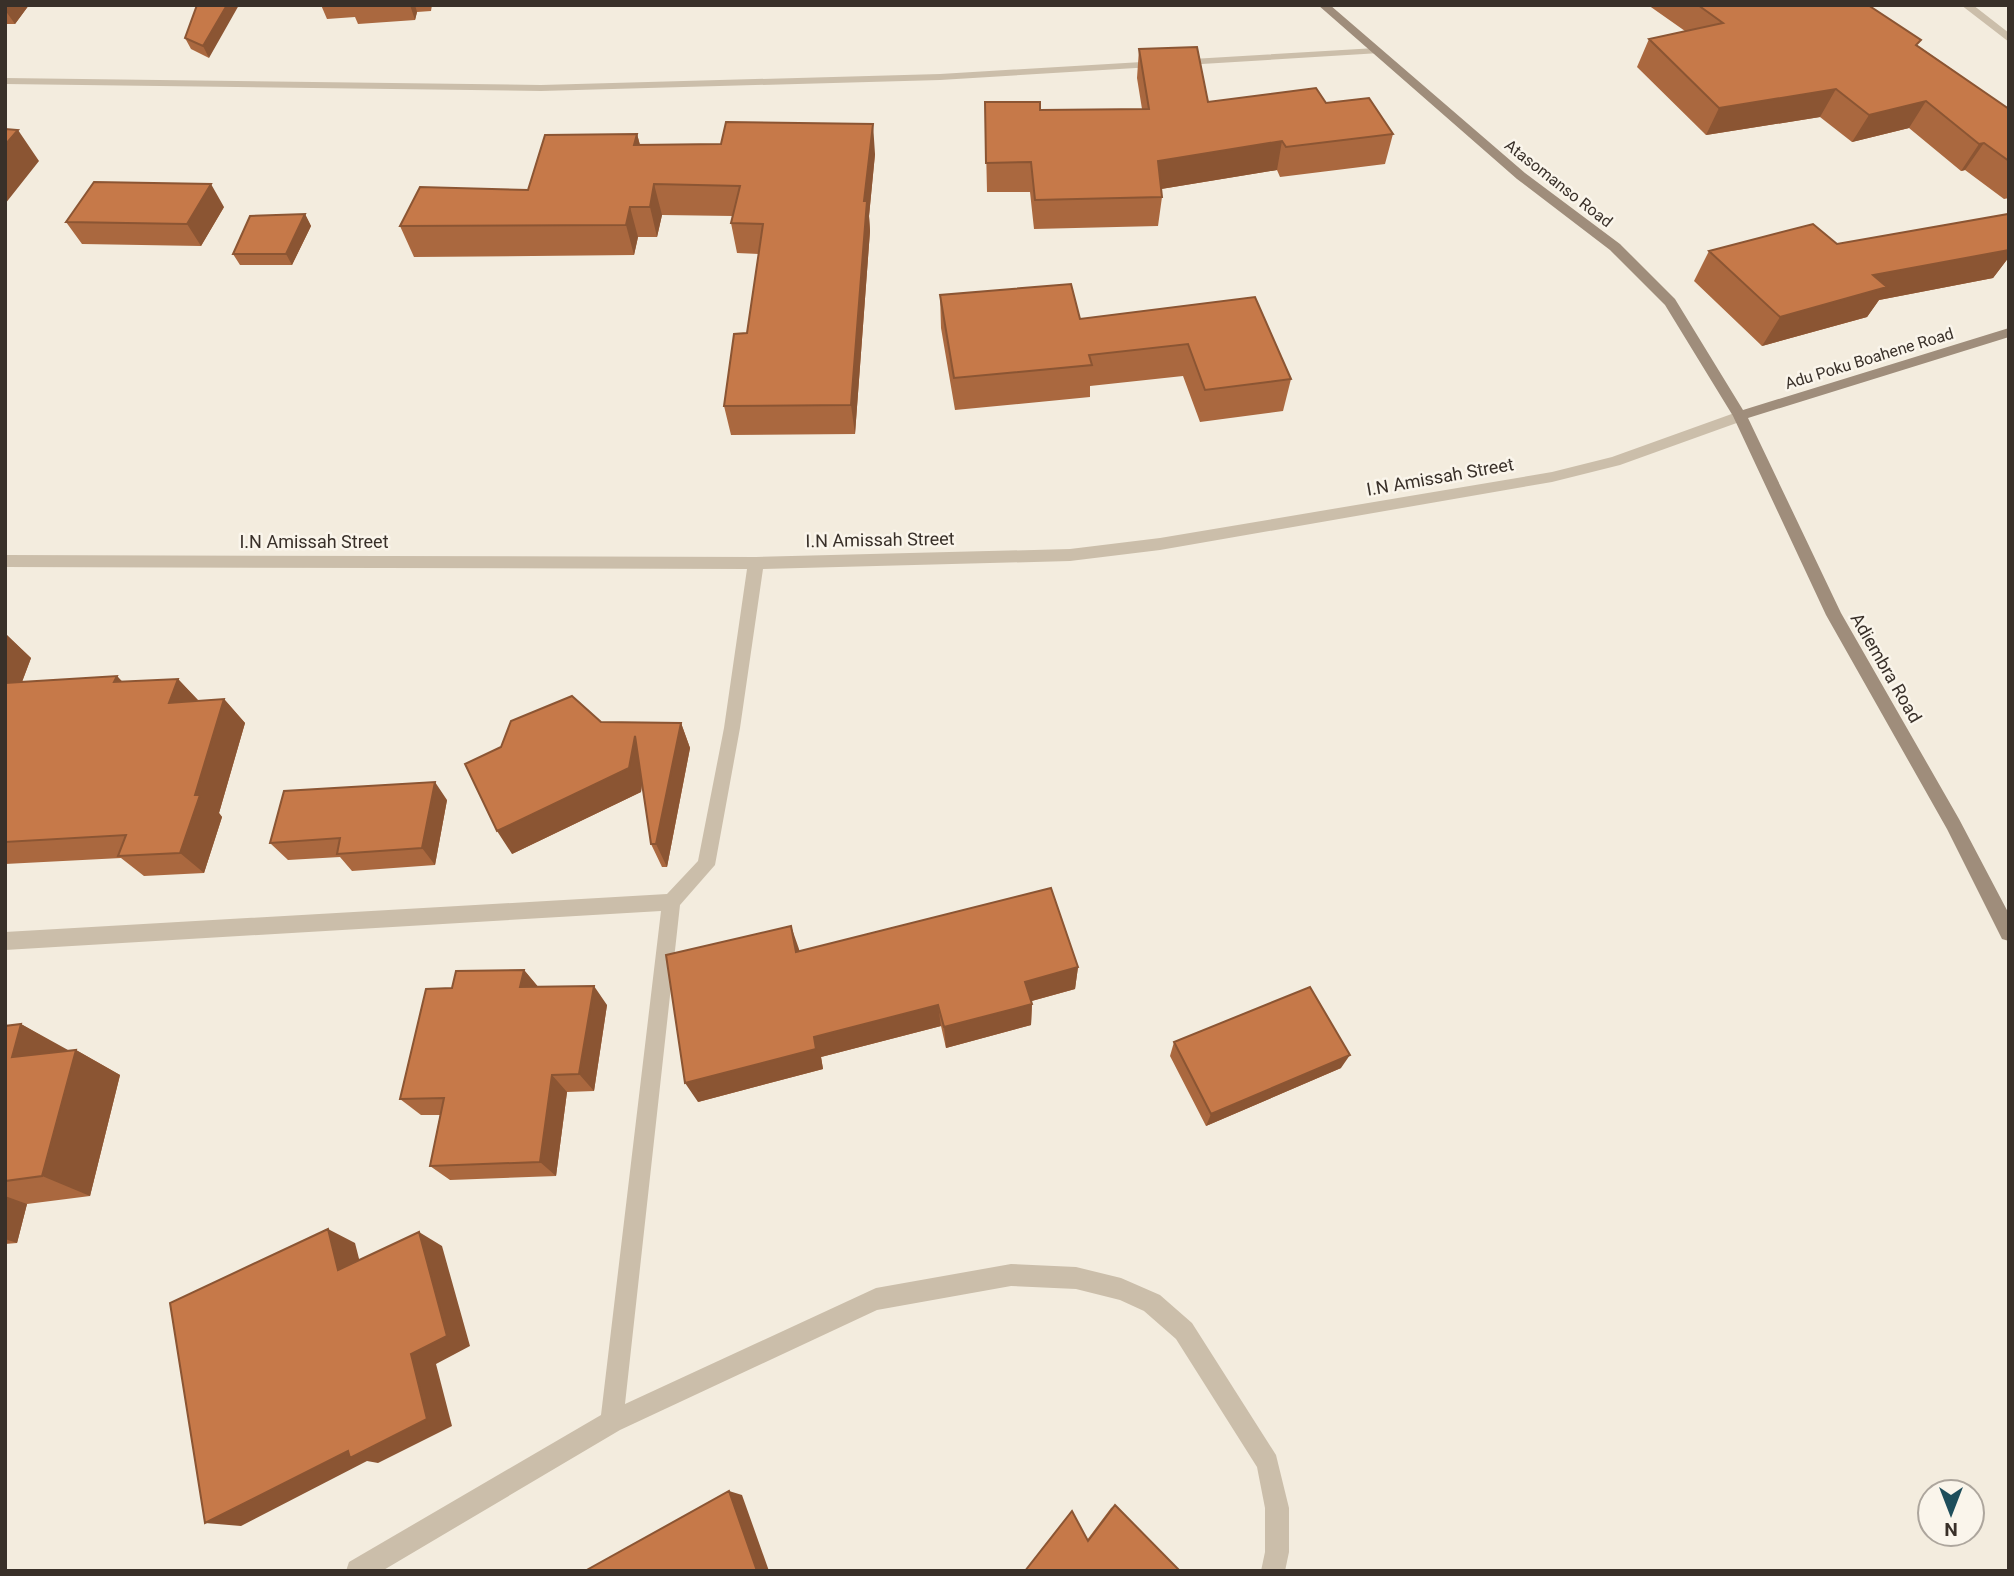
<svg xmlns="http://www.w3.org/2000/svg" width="2014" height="1576" font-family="Roboto,sans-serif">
<rect width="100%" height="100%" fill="#f3ecde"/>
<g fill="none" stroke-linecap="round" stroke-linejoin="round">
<path fill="#cbbeaa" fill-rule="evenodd" d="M1961,5H1973L2009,33V42Z
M1376,48L1380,49V53L940,80L541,91L5,84V78L541,85L940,74Z
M1740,411L1747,416L1745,420L1620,465L1552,482L1160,550L1070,561L763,569L740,728L715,865L680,905L625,1404L876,1288L1011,1264L1076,1267L1121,1278L1160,1295L1192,1323L1276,1455L1289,1508V1552L1285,1571H1261L1265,1552V1508L1257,1467L1176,1339L1144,1311L1120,1300L1076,1289L1011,1286L877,1310L620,1430L382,1571H346L349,1562L601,1415L661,911L5,950V932L667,894L698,861L724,728L747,569L5,567V555L756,557L1070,549L1160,538L1552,472L1612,457Z"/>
<path fill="#9f8d7b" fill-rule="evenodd" d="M1318,5H1330L1525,173L1620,244L1675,299L1743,410L2009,328V337L1748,418L1841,613L1959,819L2009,914V941L2002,939L1947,829L1826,615L1733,416L1665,305L1610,250L1517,179Z"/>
</g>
<path fill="#aa683f" d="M5,5H29L15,24H5Z
M197,5L209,58L191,49L185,38Z
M321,5H432L431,11L417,12L415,20L358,24L355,17L327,19Z
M1648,5H1868L1917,45L2009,109V198L2004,199L1965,170L1961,171L1909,128L1852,142L1820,117L1706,135L1637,67L1649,39L1685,31Z
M1139,49L1208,102L1326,103L1393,134L1385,164L1280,177L1277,170L1161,189L1162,197L1158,226L1034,229L1030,192H987L985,102L1040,110L1142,109L1137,78Z
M637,134L640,145L875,154L869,216L870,231L855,434L731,435L724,406L747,333L759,254L737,253L731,223L733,216L662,215L657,237H638L634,255L414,257L400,226L528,190Z
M224,207L201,246L82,244L66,222Z
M305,214L311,226L292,265H240L233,254Z
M2009,217V257L1993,278L1879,300L1867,317L1762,346L1694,281L1709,251L1837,244Z
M940,295L1080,319L1255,297L1291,379L1283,411L1200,422L1183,376L1090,386V397L955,410L941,328Z
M5,634L31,658L22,682L117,676L122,682L178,679L198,701L224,699L245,723L219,813L222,817L204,873L144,876L121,858L5,864Z
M601,722L681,723L690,748L667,867H662L651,844L642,784L641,792L512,854Z
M447,800L435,865L352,871L340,857L288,860L270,843Z
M799,951L1078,967L1075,989L1032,1001L1031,1025L946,1048L941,1026L821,1057L823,1069L698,1102Z
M524,970L538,987L607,1005L594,1091L567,1092L556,1176L450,1180L430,1166L440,1115H421L400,1099L452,988Z
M21,1024L67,1051L76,1050L120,1075L90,1196L27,1204L17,1243L5,1244V1026Z
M1174,1042L1341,1068L1206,1126L1170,1056Z
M1115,1505L1180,1571H1024L1087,1540L1111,1508Z"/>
<path fill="#8b5533" d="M5,5H29L15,24L5,10Z
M227,5H239L209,58L203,46Z
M410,5H415L417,12L415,20Z
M1836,89L1820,117L1706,135L1719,108Z
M1926,101L1909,128L1852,142L1869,115Z
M873,124L875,154L869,216L870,231L855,434L851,405L864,201Z
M18,130L39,161L5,204V145Z
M637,134L645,164L634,145Z
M1282,141L1277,170L1155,190L1158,161Z
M1984,143L1965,170L1961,171L1979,144Z
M211,184L224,207L201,246L187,224Z
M654,184L662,215L657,237L650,207Z
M630,207L638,237L634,255L626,225Z
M305,214L311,226L292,265L286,254Z
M2009,250V257L1993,278L1879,300L1867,317L1762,346L1780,317L1873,275Z
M6,634L31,658L12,708L5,703Z
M117,676L140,700L114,682Z
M178,679L200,702L169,703Z
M224,699L245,723L219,813L222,817L204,873L180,853L195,795Z
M681,723L690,748L667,867L656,844Z
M635,736L645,761L641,792L512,854L497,831Z
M435,782L447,800L435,865L422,848Z
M791,926L799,949L804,974L796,952Z
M1078,967L1075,989L1024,1003L1025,982Z
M524,970L540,989L520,987Z
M594,986L607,1005L594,1091L579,1074Z
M1032,1004L1031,1025L946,1048L944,1027Z
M938,1005L941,1026L821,1057L823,1069L698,1102L685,1083L814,1037Z
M21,1024L68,1050L59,1082L12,1057Z
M76,1050L120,1075L90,1196L42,1176Z
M1350,1055L1341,1068L1206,1126L1211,1114Z
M552,1075L567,1092L556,1176L540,1162Z
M5,1196L27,1204L17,1243L5,1239Z
M328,1229L355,1243L365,1282L338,1270Z
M419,1232L442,1246L470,1346L436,1364L452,1426L378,1463L367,1461L241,1526L205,1523L411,1354Z
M729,1491L742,1495L769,1571H757Z"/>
<path fill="#c67949" stroke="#8b5533" stroke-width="2" d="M197,5H227L203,46L185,38Z
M1698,5H1868L1921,40L1916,45L2009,109V161L1984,143L1979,144L1926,101L1869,115L1836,89L1719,108L1649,39L1723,23Z
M1197,47L1208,102L1316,88L1326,103L1369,98L1393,134L1286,147L1282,141L1158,161L1162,197L1035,200L1031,162L986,163L985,102H1040V110L1149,109L1139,49Z
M726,122L873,124L864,201H867L851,405L724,406L734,334L747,333L763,224L731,223L740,186L654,184L650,207H630L626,225L400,226L420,187L528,190L545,135L637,134L634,145L721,144Z
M5,129L18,130L5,145Z
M94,182L211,184L187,224L66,222Z
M305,214L286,254H233L250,216Z
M2008,214L2009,250L1873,275L1887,287L1780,317L1709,251L1813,224L1837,244Z
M1071,284L1080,319L1255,297L1291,379L1205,390L1188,344L1089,355L1092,365L954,378L940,295Z
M117,676L114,682L178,679L169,703L224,699L195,795H200L180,853L118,856L126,835L5,842V683Z
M572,696L601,722L681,723L656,844H651L635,736L629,768L497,831L465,764L501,747L511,721Z
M435,782L422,848L337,854L340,838L270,843L284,791Z
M1051,888L1078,967L1025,982L1032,1004L944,1027L938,1005L814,1037L816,1049L685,1083L666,955L791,926L796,952Z
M524,970L520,987L594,986L579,1074L552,1075L540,1162L430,1166L444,1098L400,1099L426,989L452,988L456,971Z
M1310,987L1350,1055L1211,1114L1174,1042Z
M21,1024L12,1057L76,1050L42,1176L5,1181V1026Z
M328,1229L338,1270L419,1232L447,1336L411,1354L427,1419L350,1458L348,1451L205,1523L170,1303Z
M729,1491L757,1571H585Z
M1115,1505L1180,1571H1025L1072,1511L1088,1541Z"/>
<g text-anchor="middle" stroke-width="5" stroke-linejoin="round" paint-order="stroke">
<g font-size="16" fill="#393029" stroke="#faf5eb">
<text transform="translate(1559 183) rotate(38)" y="6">Atasomanso Road</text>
<text transform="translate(1869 358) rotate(-17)" y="6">Adu Poku Boahene Road</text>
</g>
<g font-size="18" fill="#393029" stroke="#faf5eb">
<text transform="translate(1440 477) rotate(-10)" y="6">I.N Amissah Street</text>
<text transform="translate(880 540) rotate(-1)" y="6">I.N Amissah Street</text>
<text x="314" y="548">I.N Amissah Street</text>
<text transform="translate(1886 668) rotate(60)" y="6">Adiembra Road</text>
</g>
</g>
<rect width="2014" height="1576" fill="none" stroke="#393029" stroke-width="14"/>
<g transform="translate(1951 1513) rotate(180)"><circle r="33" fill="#faf5eb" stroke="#ada69d" stroke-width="2"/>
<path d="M0-5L12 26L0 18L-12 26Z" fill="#1e4e5b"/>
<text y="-10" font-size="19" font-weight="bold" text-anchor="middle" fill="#393029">N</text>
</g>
</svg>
